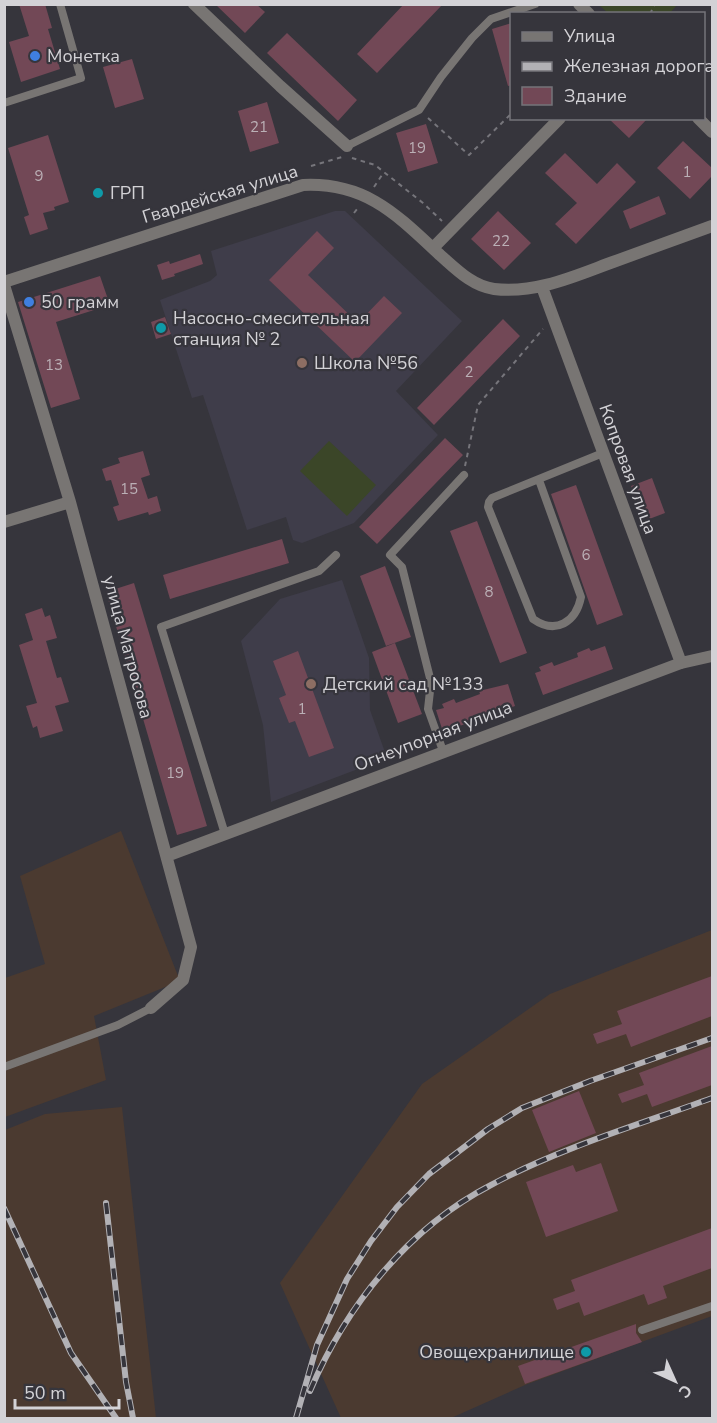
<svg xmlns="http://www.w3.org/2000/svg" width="717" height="1423" font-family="'Nunito Sans',sans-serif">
<rect width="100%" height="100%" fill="#36353c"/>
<path fill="#4b3a30" d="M121,831L180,981L94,1016L106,1080L5,1117V978L45,964L20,876Z
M712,930V1316L525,1385L451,1418H341L280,1283L422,1084L550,994Z
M122,1107L156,1418H5V1130L45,1114Z"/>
<path fill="#3f3d4a" d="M335,211H345L462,321L396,391L438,435L354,523L302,543L293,540L286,517L247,530L203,395L192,398L160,300L210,281L217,275L211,251Z
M342,580L369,658L370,710L387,758L271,802L263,725L241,641L280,599Z"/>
<path fill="#3b4628" d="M601,5V4L677,5L669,14L608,13L600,6Z
M329,441L376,485L347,516L300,471Z"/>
<path fill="#724856" d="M19,4H45L52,28L48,29L60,69L21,82L9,42L29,36Z
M215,4H256L265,12L245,33Z
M404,4H443L377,73L357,54Z
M512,23V85L508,86L492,29Z
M287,33L357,100L338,121L267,53Z
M132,59L144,99L115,108L103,67Z
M267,102L279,143L250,152L238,111Z
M608,118H648L629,138Z
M426,124L438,163L408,172L396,133Z
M48,135L69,202L54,207L55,210L43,213L48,229L30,235L24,217L29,215L8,148Z
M683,141L712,168V176L690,199L657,168Z
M565,153L597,184L617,163L636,182L576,244L555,224L577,203L545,173Z
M659,196L666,214L630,229L623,211Z
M498,211L531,243L504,270L471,239Z
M317,231L334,248L308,275L358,323L384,296L402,313L355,362L269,280Z
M200,254L203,264L174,274L175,276L162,280L157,265L169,261L170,264Z
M100,276L110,305L56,322L80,399L51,408L18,302Z
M165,317L171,334L156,339L151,322Z
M503,319L520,336L434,425L417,408Z
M445,438L463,455L377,544L359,527Z
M143,451L150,475L141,478L148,499L157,496L161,511L149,515L148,512L118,521L113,507L119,505L111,480L106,481L102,469L120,463L118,458Z
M652,478L665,513L644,521L631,486Z
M576,485L623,615L597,625L551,494Z
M477,521L527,653L500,663L450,531Z
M282,539L289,563L170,599L163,575Z
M385,566L411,637L386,646L360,576Z
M134,583L207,826L177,835L106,592Z
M42,608L45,617L50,615L57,638L46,641L57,678L61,677L69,702L55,706L63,731L40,738L37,726L33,728L26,706L37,703L19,645L33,640L25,614Z
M395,643L422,714L398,723L372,652Z
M605,646L613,669L543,695L535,673L541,671L539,667L552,662L554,666L578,657L577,653L589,648L591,651Z
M298,651L334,748L309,757L295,721L289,723L279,698L286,695L273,661Z
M508,684L515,706L443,732L436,710L444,708L442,704L454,699L456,703L480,694L479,691Z
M712,976V1016L631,1047L626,1034L597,1044L593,1034L622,1024L617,1011Z
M712,1046V1085L652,1107L647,1094L622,1103L618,1094L644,1085L639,1073Z
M579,1091L596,1133L549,1152L532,1110Z
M601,1163L618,1211L546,1237L526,1182L573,1165L576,1172Z
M712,1228V1268L663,1286L667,1298L648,1305L644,1294L584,1316L579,1302L557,1310L553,1299L575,1291L571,1280Z
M636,1324V1333L642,1342L525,1384L518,1366Z"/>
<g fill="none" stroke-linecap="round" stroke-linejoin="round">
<path stroke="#76757b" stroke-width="2" stroke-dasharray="4.5 4.5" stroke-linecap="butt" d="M650,14L655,4
M428,118L469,155L512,113
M352,158L375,165L423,203L442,221
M311,166L342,157
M374,187L384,172
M354,213L358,208
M465,466L478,405L543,329"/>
<path stroke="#787573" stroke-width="8" d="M4,103L81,78L60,4
M347,146L419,110L441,77L472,38L491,19L535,4
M539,480L581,597C576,622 556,635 533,619L488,507L489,502L492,498L603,453
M443,751L428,709L431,682L402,567L390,555L464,475
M225,834L161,627L319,571L336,555
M4,1067L118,1025L151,1008
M642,1330L712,1306"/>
<path stroke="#787573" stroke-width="12" d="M194,4L280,86L347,146
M579,4L589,14
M698,118L712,132
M433,248L560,118
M4,282L303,185C366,182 397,215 440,255C456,269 472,286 494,289C536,294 575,276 613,262C646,250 679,238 712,226
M4,285L70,502L191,947L183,980L151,1008
M542,287L681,663
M4,522L70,502
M167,856L681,663L712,656"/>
<defs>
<path id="rail" d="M106,1203L126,1382L133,1418
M4,1208L71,1353L116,1418
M310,1391C346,1306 408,1228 491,1185C560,1148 638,1125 712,1098
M296,1418L317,1345L347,1279L371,1241L397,1207L429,1174L488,1129L522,1108L590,1081L712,1038"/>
</defs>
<use href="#rail" stroke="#b2b1b5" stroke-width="6"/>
<use href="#rail" stroke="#36353c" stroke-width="4" stroke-dasharray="11" stroke-linecap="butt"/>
</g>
<g fill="#3f7fe0" stroke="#36353c" stroke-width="2">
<circle cx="35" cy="56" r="6"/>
<circle cx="29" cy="302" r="6"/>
</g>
<g fill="#0f9aa8" stroke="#36353c" stroke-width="2">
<circle cx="98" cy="193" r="6"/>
<circle cx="161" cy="328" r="6"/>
<circle cx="586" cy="1352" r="6"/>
</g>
<g fill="#8d6e63" stroke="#36353c" stroke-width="2">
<circle cx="302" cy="363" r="6"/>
<circle cx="311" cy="684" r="6"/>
</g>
<g text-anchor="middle" stroke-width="4.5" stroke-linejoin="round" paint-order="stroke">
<g font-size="15" fill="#bbb0b6">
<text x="259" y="132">21</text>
<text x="417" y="153">19</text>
<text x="687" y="177">1</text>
<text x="39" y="181">9</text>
<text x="501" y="246">22</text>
<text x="54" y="370">13</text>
<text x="469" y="377">2</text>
<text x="129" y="494">15</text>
<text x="586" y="560">6</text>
<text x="489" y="597">8</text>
<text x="302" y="714">1</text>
<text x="175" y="778">19</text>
</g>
<g font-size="18" fill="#d3d2d6" stroke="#36353c" text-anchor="start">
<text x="47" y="62">Монетка</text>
<text x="110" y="199">ГРП</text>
<text x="41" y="308">50 грамм</text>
<text x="173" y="324">Насосно-смесительная<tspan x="173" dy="21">станция № 2</tspan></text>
<text x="314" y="369">Школа №56</text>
<text x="323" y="690">Детский сад №133</text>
<text x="574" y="1358" text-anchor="end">Овощехранилище</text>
</g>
<g font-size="18" fill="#d3d2d6" stroke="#36353c">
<text transform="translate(220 194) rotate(-17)" y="6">Гвардейская улица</text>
<text transform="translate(628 469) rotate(70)" y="6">Копровая улица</text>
<text transform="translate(128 647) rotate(75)" y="6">улица Матросова</text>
<text transform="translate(433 736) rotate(-21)" y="6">Огнеупорная улица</text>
</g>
</g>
<rect width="717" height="1423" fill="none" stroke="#d3d2d6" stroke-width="12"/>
<rect x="510" y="12" width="195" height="108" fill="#36353c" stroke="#75747a" stroke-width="1.5"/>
<rect x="522" y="32" width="30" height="9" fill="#787573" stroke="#75747a" stroke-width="1.5"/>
<text x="564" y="42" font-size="18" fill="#d3d2d6">Улица</text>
<rect x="522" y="62" width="30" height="9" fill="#b2b1b5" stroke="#75747a" stroke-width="1.5"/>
<text x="564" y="72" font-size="18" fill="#d3d2d6">Железная дорога</text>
<rect x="522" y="87" width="30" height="18" fill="#724856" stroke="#75747a" stroke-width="1.5"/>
<text x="564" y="102" font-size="18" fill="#d3d2d6">Здание</text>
<g transform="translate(675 1381) rotate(135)" stroke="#36353c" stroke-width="4.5" paint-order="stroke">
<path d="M0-4.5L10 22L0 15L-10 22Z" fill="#d3d2d6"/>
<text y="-9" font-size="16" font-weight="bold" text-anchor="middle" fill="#d3d2d6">С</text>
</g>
<path d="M15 1399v9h104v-9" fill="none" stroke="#d3d2d6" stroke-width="3"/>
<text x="24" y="1399" font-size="18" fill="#d3d2d6" stroke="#36353c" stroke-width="4.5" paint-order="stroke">50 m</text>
</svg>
